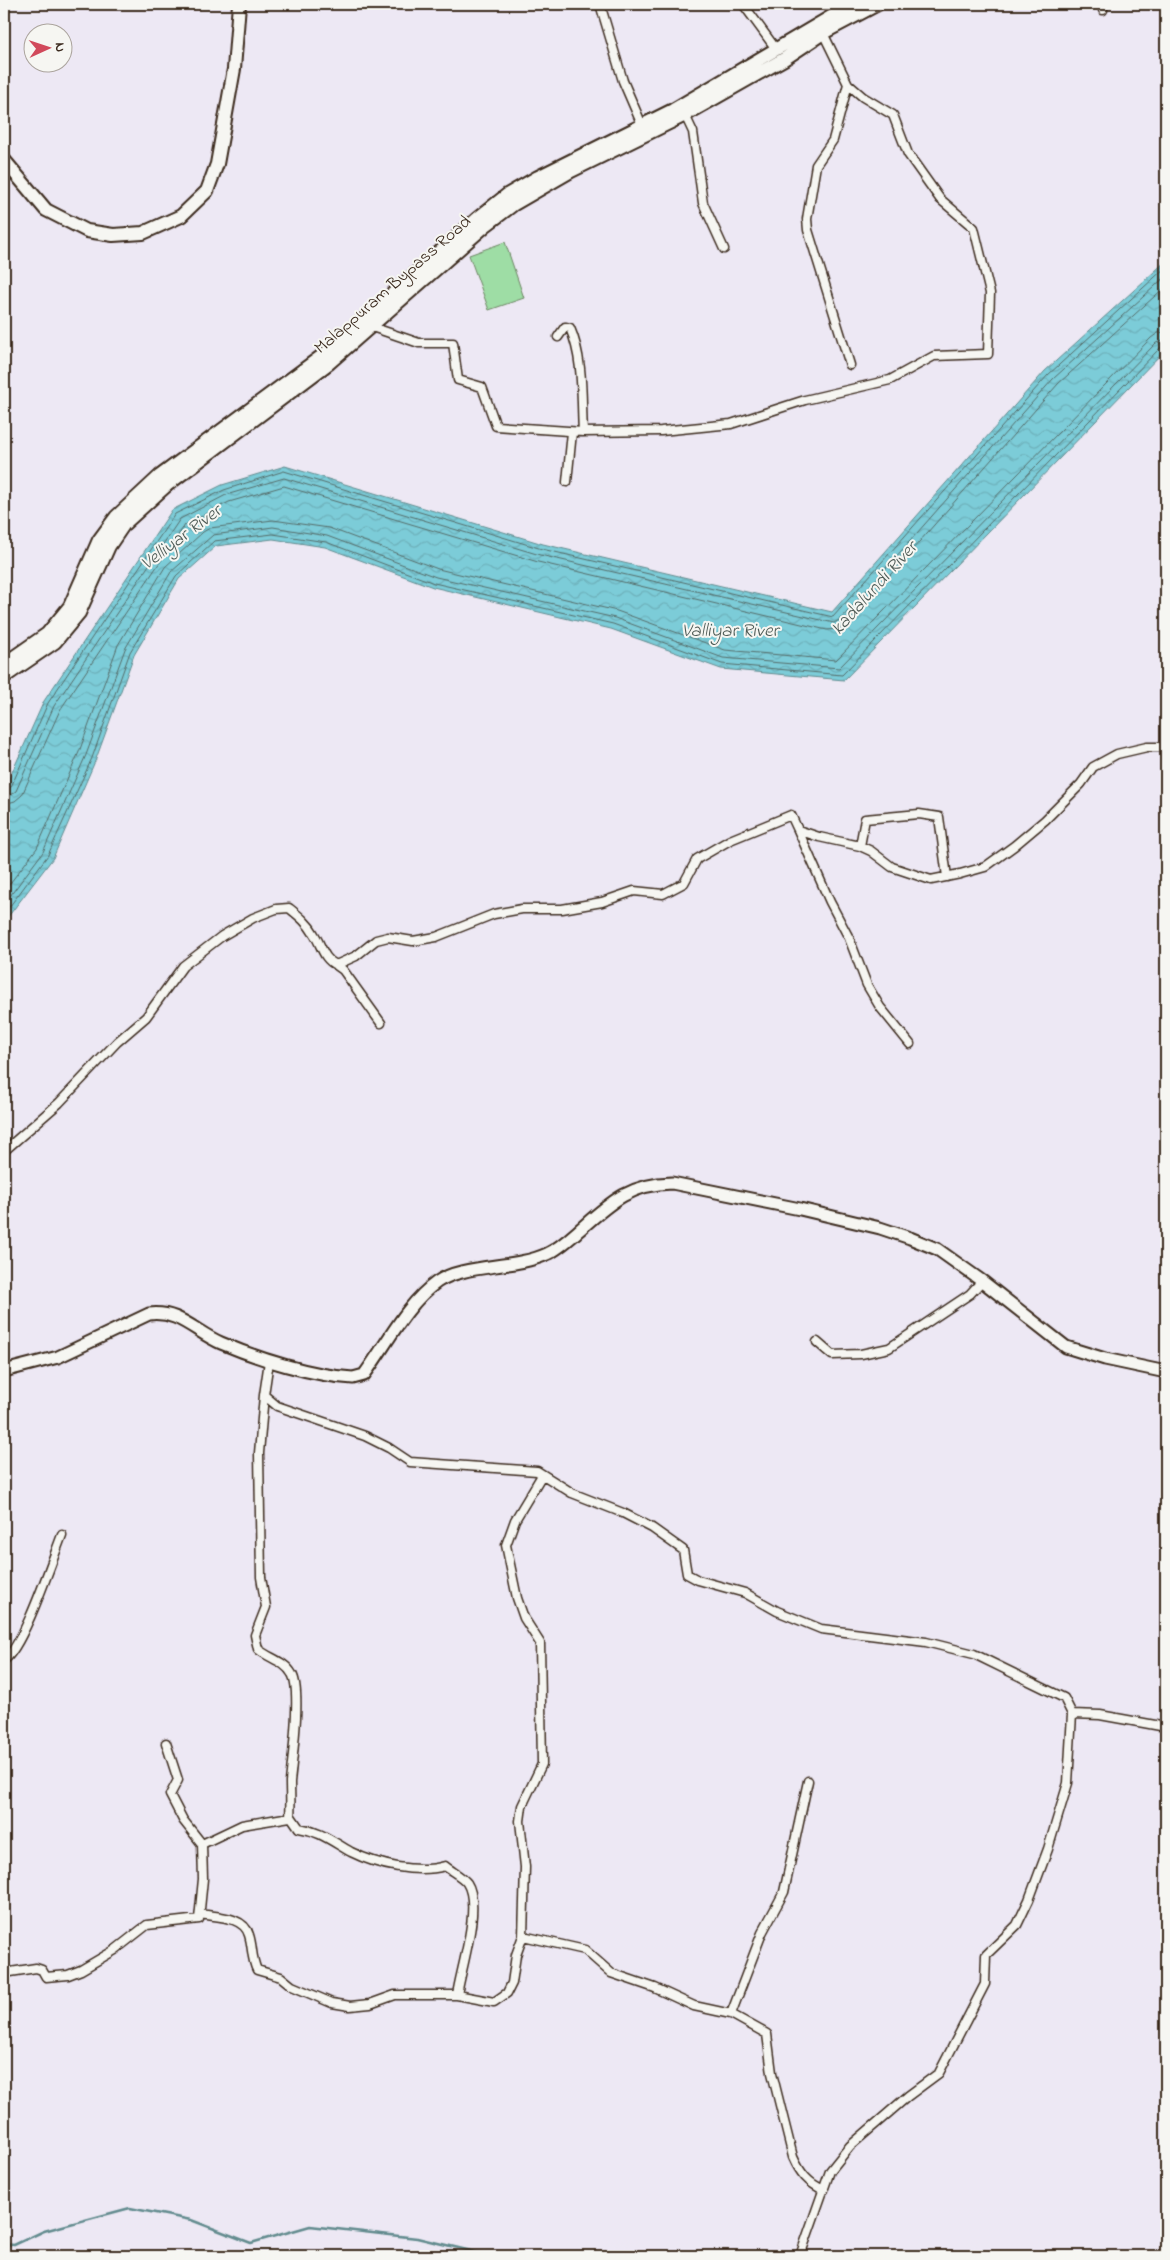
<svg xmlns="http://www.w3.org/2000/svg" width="1170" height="2260" font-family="'Indie Flower',sans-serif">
<defs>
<pattern id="water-waves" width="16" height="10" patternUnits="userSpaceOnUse" patternTransform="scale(1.25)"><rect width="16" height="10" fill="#7cccd8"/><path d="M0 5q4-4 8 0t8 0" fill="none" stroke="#6cafb9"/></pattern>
</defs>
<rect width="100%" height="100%" fill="#ede8f4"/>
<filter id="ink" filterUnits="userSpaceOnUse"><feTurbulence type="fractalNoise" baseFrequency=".02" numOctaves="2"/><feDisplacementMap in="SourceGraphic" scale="10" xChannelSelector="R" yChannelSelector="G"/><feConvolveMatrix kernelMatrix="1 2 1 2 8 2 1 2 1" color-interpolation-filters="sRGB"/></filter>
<g filter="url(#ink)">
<path fill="#9edda5" stroke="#6c8462" d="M505,242L524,298L489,310L469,255Z"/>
<path fill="url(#water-waves)" stroke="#628b8e" d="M1166,261V349L844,680L721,669L611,629L433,587L325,547L273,539L216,546L179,579L134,655L96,759L53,858L4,922V790L44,701L172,510L222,485L285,466L543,544L832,612L1045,371Z"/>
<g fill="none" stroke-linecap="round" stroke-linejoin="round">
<path stroke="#556b68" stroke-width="1" d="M4,790L11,787L48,703L175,514L224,490L284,471L542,549L833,617L1048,375L1166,267
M4,796L10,795L16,791L54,706L180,519L226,495L284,478L540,555L834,623L841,619L1053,379L1166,276
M4,804L15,801L22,795L60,710L185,525L229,502L284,486L538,562L827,630L838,629L847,624L1058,384L1166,286
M4,891L37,848L79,752L118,645L165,567L203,532L210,528L273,520L329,528L438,569L617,611L725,650L836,660L1151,338L1158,333L1166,332
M4,904L43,852L86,755L125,649L171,572L213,535L273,527L327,536L436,577L615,618L723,658L839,668L1156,343L1166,340
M4,914L48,855L92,758L130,652L176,576L214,541L273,534L326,542L434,583L613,624L722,664L842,675L1160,348L1166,346"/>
<path stroke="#628b8e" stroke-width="2.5" d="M4,2244L14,2245L44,2231L130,2208L191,2220L251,2243L310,2226L417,2238L492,2256"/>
<defs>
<path id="minor" d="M600,4L623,81L642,125
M743,4L776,49
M1103,10V4
M848,84L833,140L816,165L807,219L808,230L850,365
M685,115L693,132L703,203L724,249
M372,327L419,343H453L458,380L482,387L496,426L583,432L661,431L731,424L805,400L890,380L934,356L988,354L990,293L974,228L940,199L908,154L893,115L863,97L848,84L823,33
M558,337L565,327L570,328C584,360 581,399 583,432
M567,482L572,432
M798,830L830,902L849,938L867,985L880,1007L910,1044
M860,846L865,819L919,814L939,817L947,877
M336,965L343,970L381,1023
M4,1151L59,1103L117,1042L146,1017L183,966L222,936L253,918L276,909L289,908C299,916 308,923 314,934C322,946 323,959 336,965L356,956L376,940L388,937L413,941L436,937L494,914L522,909H562L602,902L634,891L663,894L684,883L697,859L730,840L791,815L798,830L819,837L860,846L871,851L892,867L931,880L960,874L985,867L1014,846L1045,820L1081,784L1093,767L1117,754L1147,747H1166
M817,1342L832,1355L861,1354L889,1348L970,1294L982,1281
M269,1361L264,1395L277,1406L365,1436L389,1448L410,1462L537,1471L572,1493L623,1513L652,1528L683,1550L687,1574L698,1580L745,1593L777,1611L821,1629L926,1642L974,1654L1064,1698L1072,1714L1068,1783L1048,1849L1029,1900L1017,1925L986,1955L985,1984L939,2073L908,2096L850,2146L830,2171L800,2256
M4,1660C23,1648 52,1560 62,1535
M1072,1714L1100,1715L1166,1727
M202,1844L242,1825L290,1817C291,1805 290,1794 290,1782C292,1761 302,1690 292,1674C285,1661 268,1658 258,1649L255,1635L266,1607L261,1577L259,1453L264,1395
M200,1914C216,1917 244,1916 249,1935C253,1947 251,1958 257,1970L281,1977L292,1986L332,2003L350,2006L370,2004L395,1995H457C461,1968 482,1906 467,1883C463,1877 451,1871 445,1866C417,1874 377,1865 351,1852C333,1842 320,1831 299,1828L290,1815
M523,1936L525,1867L520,1821L522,1806L542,1764L540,1643L524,1618L517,1598L506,1545L515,1520L542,1475
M4,1973L36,1968L42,1970L46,1977L68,1975L81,1970L115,1950L147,1925L199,1919L203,1879L202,1844L183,1820L170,1795L178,1780L166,1743
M457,1995L494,2002L507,1993L512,1983L516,1955L523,1936L585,1950L611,1973L655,1988L694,2006L731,2014L767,2034L772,2073L793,2157C800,2173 808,2183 824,2190
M731,2014L762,1933L784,1892L808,1781"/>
<path id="secondary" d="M4,1371L58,1357L149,1314C179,1310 195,1332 221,1343C259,1359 313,1376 353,1378L364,1375C387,1344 406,1304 437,1282C463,1264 514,1269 547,1254C558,1249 568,1240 577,1232C609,1204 628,1184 672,1183L800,1209L880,1228L910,1238L937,1249L982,1281L1066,1347L1105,1359L1166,1372"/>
<path id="trunk" d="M4,160L46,210L87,231L113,235L143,233L181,216L207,191L217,164L234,69L239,4
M4,664L47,634L70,606L99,540L116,517L160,476L326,353L478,218L507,195L538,177L673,110L853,4
M4,677L55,642L79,613L109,546L124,524L167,485L329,363L485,226L514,204L571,171L685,115L784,59L823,33L878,4"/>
</defs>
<use href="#minor" stroke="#3b2a1e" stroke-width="11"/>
<use href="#secondary" stroke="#3b2a1e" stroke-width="15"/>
<use href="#trunk" stroke="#3b2a1e" stroke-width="16"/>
<use href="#minor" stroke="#f6f6f2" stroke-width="8"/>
<use href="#secondary" stroke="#f6f6f2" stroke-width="11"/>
<use href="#trunk" stroke="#f6f6f2" stroke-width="12"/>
</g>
</g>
<g text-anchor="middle" stroke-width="4" stroke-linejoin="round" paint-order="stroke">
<g font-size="18" fill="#3b2a1e" stroke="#f6f6f2">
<text transform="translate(392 284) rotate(-41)" y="6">Malappuram Bypass Road</text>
</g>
<g font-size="19" font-style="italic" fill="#4e5b56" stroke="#f6f6f2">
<text transform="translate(180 536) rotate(-37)" y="7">Velliyar River</text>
<text transform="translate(873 587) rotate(-48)" y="7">kadalundi River</text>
<text x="730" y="636">Valliyar River</text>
</g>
</g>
<rect width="1170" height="2260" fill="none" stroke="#f6f6f2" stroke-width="20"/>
<rect x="10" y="10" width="1150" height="2240" fill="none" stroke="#3b2a1e" stroke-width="2" filter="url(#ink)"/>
<g transform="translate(48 48) rotate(87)"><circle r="24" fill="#f6f6f2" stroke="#aba49d"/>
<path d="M0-4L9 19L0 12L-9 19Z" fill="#d1495b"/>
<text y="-8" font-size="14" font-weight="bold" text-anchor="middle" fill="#3b2a1e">N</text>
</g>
</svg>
